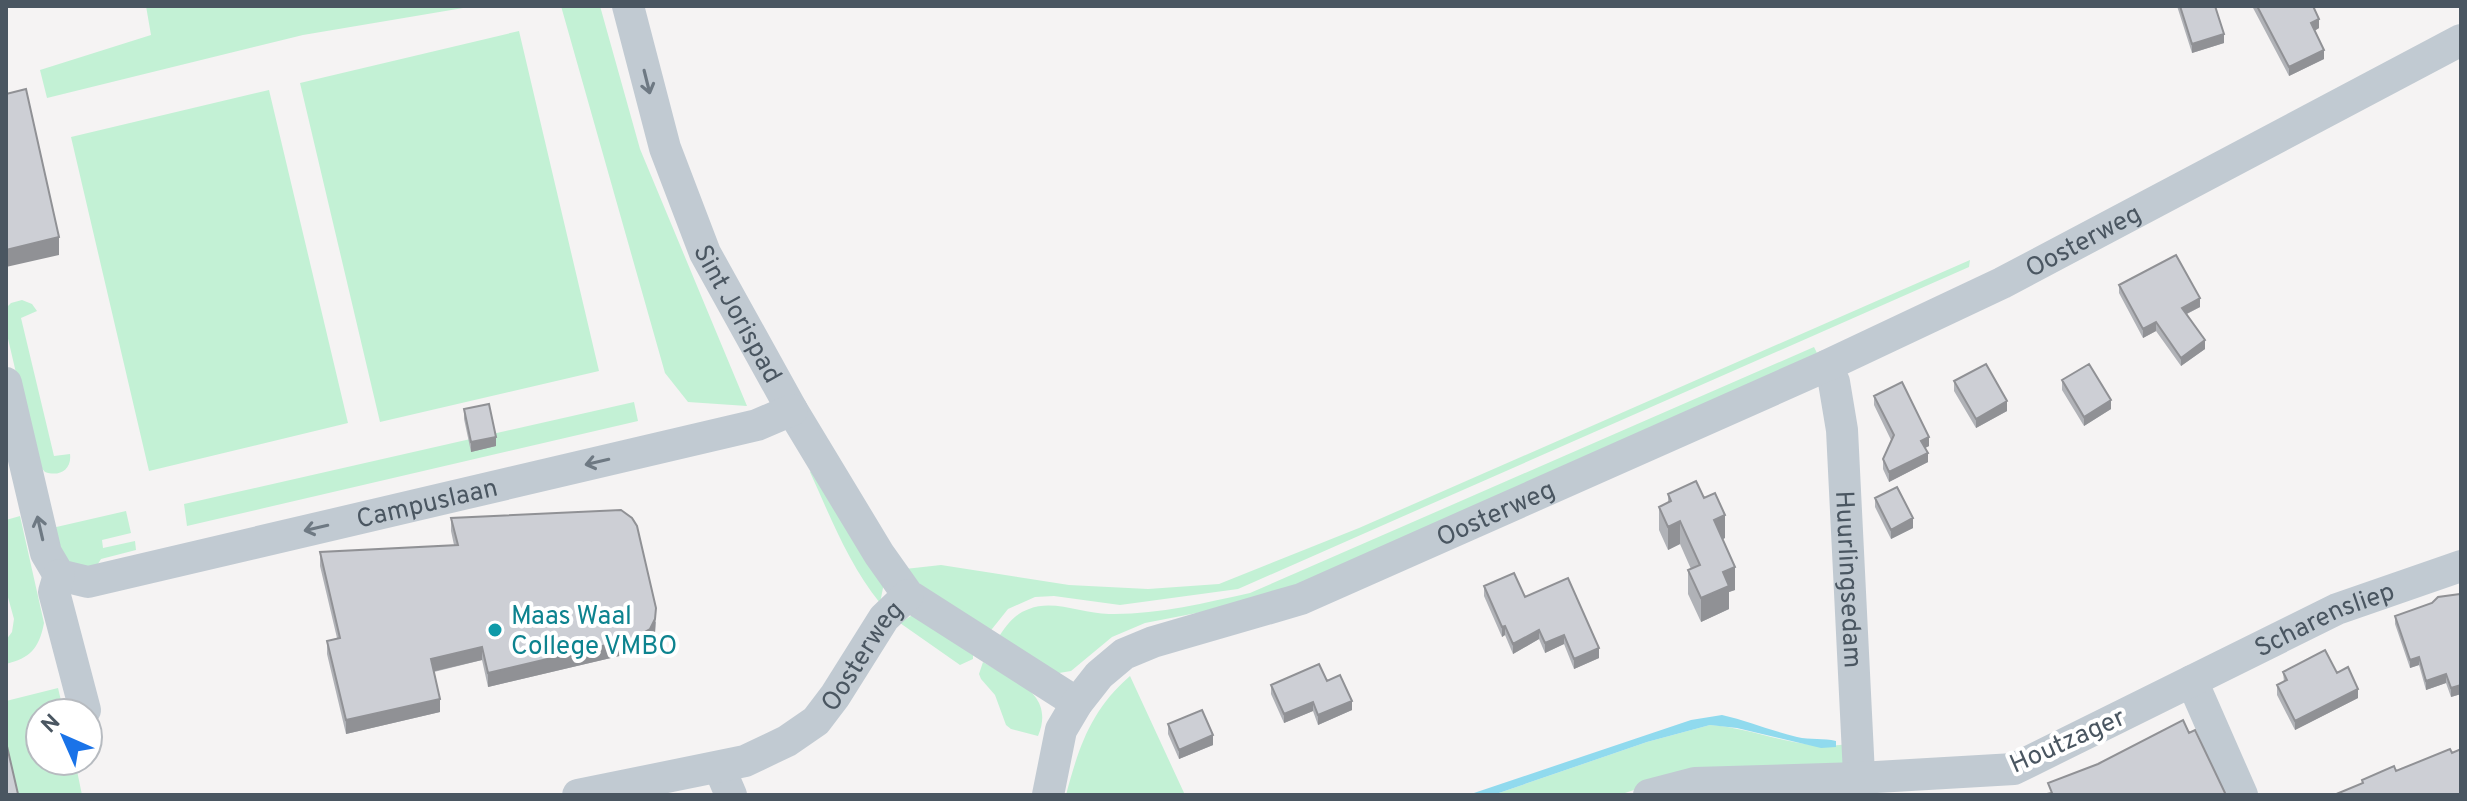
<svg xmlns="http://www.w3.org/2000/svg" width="2467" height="801" font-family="Overpass,sans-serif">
<rect width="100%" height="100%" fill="#f5f3f3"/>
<path fill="#c3f1d5" d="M146,6H475L303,35L47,98L40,70L151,35Z
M561,6H600L640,149L747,406L688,402L665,373Z
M519,31L599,371L380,422L300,83Z
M269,90L348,423L149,471L71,137Z
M1970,260L1969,267L1238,589L1120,605L1054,596L1035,597L1008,609L988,634L937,601L905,569L941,565L1069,585L1148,589L1219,584L1359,528Z
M22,300L32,304L37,311L21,318L54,456L70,454C72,470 59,477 45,472L37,463L6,330V308L11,303Z
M1814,347L1819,357L1309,584L1243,604L1145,623L1112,637L1071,671L1053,674L998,638C1006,626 1014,614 1029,609C1054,599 1083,614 1109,614C1156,615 1204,603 1250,593Z
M634,402L638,421L187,526L184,504Z
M813,469L884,583L880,603C849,565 830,516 810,472Z
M126,511L131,533L102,540L103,548L135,541L136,550L101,559L96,567L64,564L52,528Z
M20,516L44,623C39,649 30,658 6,664V640L12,632L14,619L6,590V520Z
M914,614L973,655V659L960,665L900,623Z
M983,662C1013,680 1056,693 1038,736L1011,729L1006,725L995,695L981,679L979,674Z
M1130,676L1185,795H1066C1079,746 1091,710 1130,676Z
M58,688L64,713H40V761H75L82,795H17L6,747V701Z
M1710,725C1757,728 1805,754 1852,743L1846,764L1640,788L1619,795H1493L1647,742Z"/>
<path fill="#90daee" d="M1722,715C1748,721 1772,731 1797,737C1810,740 1824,738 1836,741V747L1821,748L1737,728L1710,725L1647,742L1493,795H1468L1691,720Z"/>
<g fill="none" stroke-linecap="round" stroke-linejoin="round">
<g stroke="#c1cad2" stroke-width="32">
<path id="s1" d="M628,6L665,148L705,253L792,410L879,554L908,595L1077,703"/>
<path id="s2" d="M1826,366L1834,382L1842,430L1860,795"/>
<path id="s3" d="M6,383L46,553L59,575L88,582L757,425L792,410"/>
<path d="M59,575L54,592L85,710"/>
<path d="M2192,681L2242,795"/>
<path d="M719,767L731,795"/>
<path id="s4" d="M578,795L745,761L787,741L816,721L835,696L884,618L908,595"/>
<path id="s5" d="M1048,795L1061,730L1077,703L1099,675L1124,654L1153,642L1301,599L1826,366L2002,283L2461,40"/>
<path id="s6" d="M1649,795L1695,783L1859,778L2014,769L2337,609L2461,566"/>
</g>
</g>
<path fill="#b0b2b7" d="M2177,6H2215L2224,43L2192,53Z
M2252,6H2313L2319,28L2314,31L2324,59L2289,76Z
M2119,285L2200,307L2187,314L2205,349L2181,366L2156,331L2143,338L2119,293Z
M2062,380L2111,409L2084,426L2062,390Z
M1954,381L2007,411L1976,428L1954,391Z
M1874,396L1929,446L1925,448L1928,462L1889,482L1883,469V459L1891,440L1874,405Z
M464,409L496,446L471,452L464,419Z
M1668,494L1704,498L1725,538L1722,539L1735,590L1729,592V609L1701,622L1688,594V570L1691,569L1680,544L1668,550L1659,530V507L1668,503Z
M1875,498L1913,528L1891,539L1875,507Z
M451,518L656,622L655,633L650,643L632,653L488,687L482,660L434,672L440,712L346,734L327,654V641L337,638L320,566V552L454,545L451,531Z
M1484,586L1525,597L1599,658L1574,669L1564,644L1545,653L1539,639L1513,654L1505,635L1502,637L1484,596Z
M2461,594V694L2451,697L2446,683L2426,690L2419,665L2410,668L2395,624V616Z
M2283,672L2337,673L2358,698L2295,730L2277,695V685L2284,682Z
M1327,681L1352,710L1318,725L1313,711L1284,723L1271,694V685Z
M1168,724L1213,745L1179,759L1168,734Z"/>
<path fill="#909195" d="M2319,19V28L2311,33V23Z
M2224,34V43L2192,53V44Z
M2324,50V59L2289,76V67Z
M59,237V255L6,267V250Z
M2200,298V307L2182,316V308Z
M2156,322V331L2143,338V329Z
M2205,340V349L2181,366V358Z
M2111,400V409L2084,426V417Z
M2007,401V411L1976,428V419Z
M496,437V446L471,452V442Z
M1929,437V446L1921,450V441Z
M1928,453V462L1889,482V472Z
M1725,515V538L1714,544V520Z
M1913,518V528L1891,539V530Z
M1680,521V544L1668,550V527Z
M1735,567V590L1729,592V609L1701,622V598L1723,572Z
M656,608L655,633L650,643L632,653L488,687V673Z
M1505,626V635L1502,637V627Z
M1539,630V639L1513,654V644Z
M1564,635V644L1545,653V643Z
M482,647V660L431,672V659Z
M1599,648V658L1574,669V659Z
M2419,657V665L2410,668V660Z
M2446,674V683L2426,690V681Z
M2461,685V694L2451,697V688Z
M2358,689V698L2295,730V721Z
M440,699V712L346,734V720Z
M1352,701V710L1318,725V715Z
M1313,702V711L1284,723V714Z
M1213,735V745L1179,759V750Z"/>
<path fill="#cdcfd5" stroke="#909195" stroke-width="2" d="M2180,6H2215L2224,34L2192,44Z
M2257,6H2313L2319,19L2311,23L2324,50L2289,67Z
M26,89L59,237L6,250V94Z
M2176,255L2200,298L2182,308L2205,340L2181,358L2156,322L2143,329L2119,285Z
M1986,364L2007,401L1976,419L1954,381Z
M2089,364L2111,400L2084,417L2062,380Z
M1902,382L1929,437L1921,441L1928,453L1889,472L1883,459L1894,435L1874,396Z
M489,404L496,437L471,442L464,409Z
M1696,481L1704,498L1715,493L1725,515L1714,520L1735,567L1723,572L1729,586L1701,598L1688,570L1700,565L1680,521L1668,527L1659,507L1671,501L1668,494Z
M1897,487L1913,518L1891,530L1875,498Z
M621,510L632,518L637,526L656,608L655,619L650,629L632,639L488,673L482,647L431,659L440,699L346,720L327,641L340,638L320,552L458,545L451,518Z
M1514,573L1525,597L1568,578L1599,648L1574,659L1564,635L1545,643L1539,630L1513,644L1505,626L1502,627L1484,586Z
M2460,594H2461V685L2451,688L2446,674L2426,681L2419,657L2410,660L2395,616L2432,603L2438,597Z
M2325,650L2337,673L2348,667L2358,689L2295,721L2277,685L2287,680L2283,672Z
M1319,664L1327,681L1340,675L1352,701L1318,715L1313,702L1284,714L1271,685Z
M1202,710L1213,735L1179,750L1168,724Z
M2183,720L2189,733L2195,730L2226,795H2042L2052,793L2048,783L2098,764Z
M6,742L18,794L13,795H6Z
M2450,749L2452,753L2461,749V795H2334L2363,783L2362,780L2394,766L2396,771Z"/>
<defs><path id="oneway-shaft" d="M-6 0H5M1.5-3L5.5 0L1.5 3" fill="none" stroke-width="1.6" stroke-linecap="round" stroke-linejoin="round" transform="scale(2)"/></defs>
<g stroke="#6e7983">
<use href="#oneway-shaft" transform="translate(647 82) rotate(76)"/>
<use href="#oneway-shaft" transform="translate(597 462) rotate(167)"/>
<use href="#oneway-shaft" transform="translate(40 528) rotate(-103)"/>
<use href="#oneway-shaft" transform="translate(316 528) rotate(167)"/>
</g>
<circle fill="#0f9aa8" stroke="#fff" stroke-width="3" cx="495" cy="630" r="8"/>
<g text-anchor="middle" stroke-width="8" stroke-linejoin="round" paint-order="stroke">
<g font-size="26" fill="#4a5661" stroke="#fff">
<text dy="9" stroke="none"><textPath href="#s5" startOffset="1212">Oosterweg</textPath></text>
<text dy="9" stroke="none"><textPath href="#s1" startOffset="328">Sint Jorispad</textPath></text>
<text dy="9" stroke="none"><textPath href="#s3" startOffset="578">Campuslaan</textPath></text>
<text dy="9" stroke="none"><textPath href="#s5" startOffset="564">Oosterweg</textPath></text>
<text dy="9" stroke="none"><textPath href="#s2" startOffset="216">Huurlingsedam</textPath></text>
<text dy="9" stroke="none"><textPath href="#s6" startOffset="712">Scharensliep</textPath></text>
<text dy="9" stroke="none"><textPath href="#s4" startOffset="332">Oosterweg</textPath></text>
<text transform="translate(2067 740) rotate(-24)" y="9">Houtzager</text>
</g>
<g font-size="26" fill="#0d838f" stroke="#fff" text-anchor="start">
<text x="511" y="624">Maas Waal<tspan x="511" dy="30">College VMBO</tspan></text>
</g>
</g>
<rect width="2467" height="801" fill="none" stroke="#4a5661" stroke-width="16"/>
<g transform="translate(64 737) rotate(315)"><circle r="38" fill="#ffffff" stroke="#b7bbc0" stroke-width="2"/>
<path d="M0-6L14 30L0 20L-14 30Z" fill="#1a73e8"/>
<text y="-12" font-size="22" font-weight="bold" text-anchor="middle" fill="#4a5661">N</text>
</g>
</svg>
